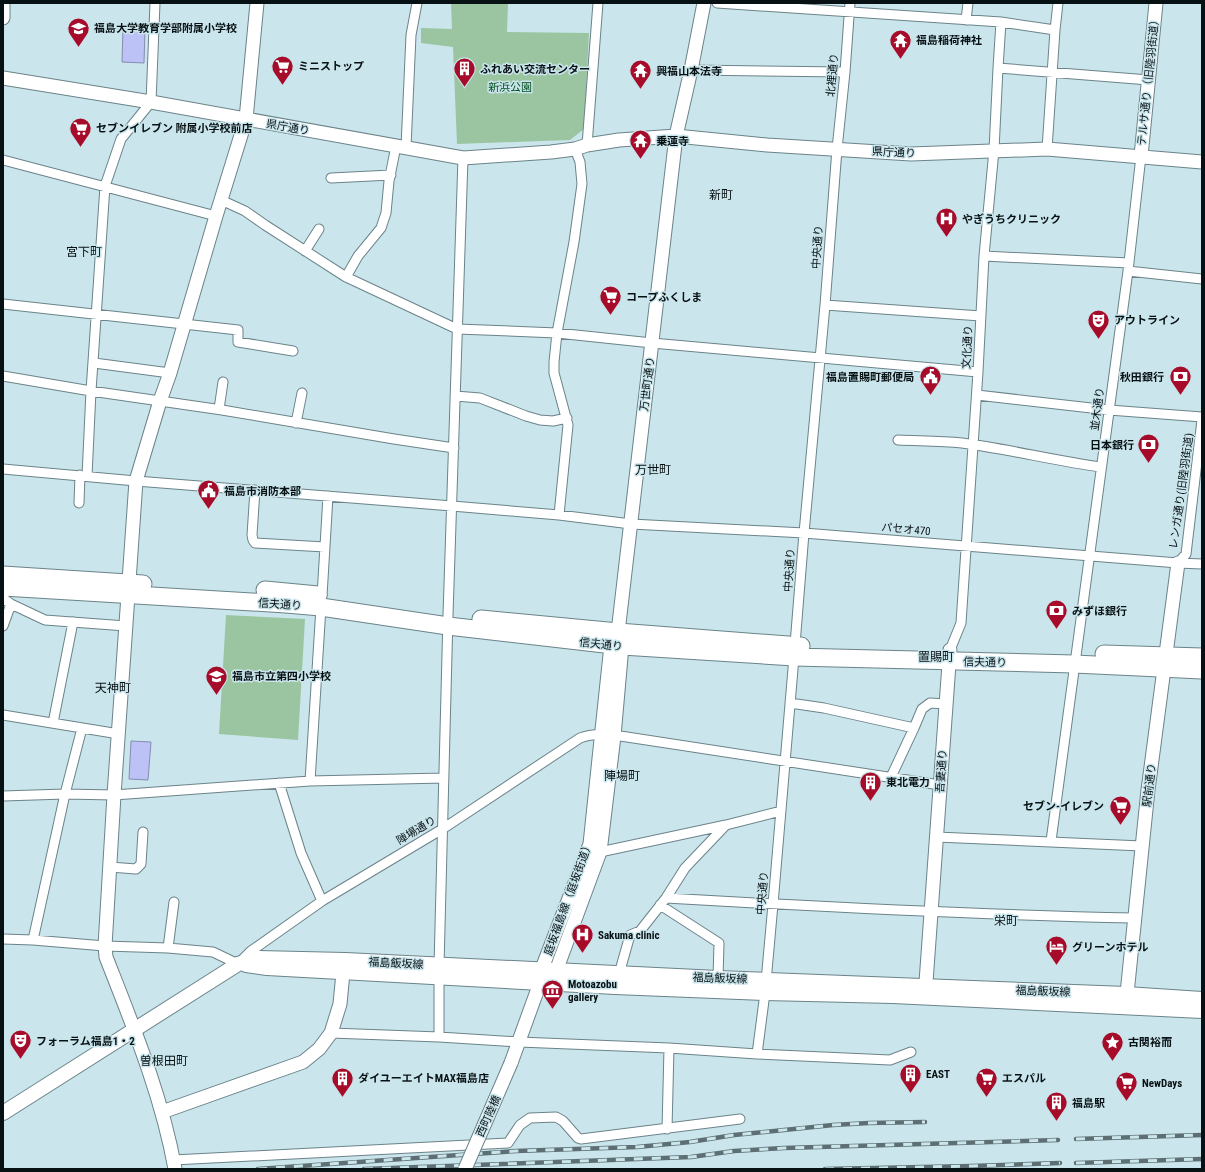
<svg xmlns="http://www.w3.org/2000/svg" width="1205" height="1172" font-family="'Roboto Condensed','Noto Sans JP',sans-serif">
<rect width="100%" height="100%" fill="#cae5ec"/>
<path fill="#9bc5a1" d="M451,3H508L507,32L589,33L584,129L570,140L457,144L453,47L421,43V28L452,29Z
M226,615L305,619L298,740L219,734Z"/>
<path fill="#bcc1f6" stroke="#868cb2" d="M123,28L145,29L144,63L122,62Z
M131,741L151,742L148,780L129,779Z"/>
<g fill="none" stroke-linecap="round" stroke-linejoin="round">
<defs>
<path id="street" d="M717,3L1001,22L1055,30
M966,20L968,3
M998,68L1001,22
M691,70L845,72
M587,145L598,3
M406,147L411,35L417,3
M1047,149L1055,30L1058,3
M3,160L216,216
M331,178L391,175
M221,200L245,211L265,225L346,277L457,329L557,333L652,343L978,372
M305,251L319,229
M984,256L1129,263
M1128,271L1202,279
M346,277L358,256L381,228L386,213L389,181L396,146
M3,304L238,330V342L293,351
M825,305L981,316
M94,363L170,373
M3,376L91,391L222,410L394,439L454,448
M977,395L1109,410L1202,417
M455,396L480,398L526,416L540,420L553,421L567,418
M219,409L223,382
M296,423L302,393
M898,440C919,441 941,441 962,443C1009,449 1055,461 1101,467
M3,469L136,481L452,506L559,515L631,524L804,533L1178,563L1202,564
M87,476L91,391L105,186L121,139L151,102L155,3
M255,490L252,535L253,540L255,543L325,547
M79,503L80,475
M559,515L568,425L554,373V362L557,333L574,242L582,184L580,162L575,149
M1178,563L1186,554L1202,420
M4,587V599L11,604L45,620L126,626
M322,596L328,496
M3,626L11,604
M950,650L961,623L978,372L984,256L994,150L998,68L1149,80
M790,703L824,708L914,728
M3,715L119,734
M53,723L73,622
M891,777L914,728L922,709L930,703L946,704
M310,781L321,607
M279,783L301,853L322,901
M3,796L65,794L114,795L310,781L444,778
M936,837L1142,846
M1051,841L1128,271L1141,156
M600,852L726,825L781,811
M110,867L136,869L141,864L143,832
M666,898C822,907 978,915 1134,918
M660,905L719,943L718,978
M3,939L33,940L105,946L168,948L213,952L238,964L251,951L322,901L444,828L580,738C595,732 612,735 627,737L940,785
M33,940L65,794L82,728
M168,948L174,902
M619,974L630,935L640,931L666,898L685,868L726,825
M331,1033L439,1037L519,1042L669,1048L757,1054L890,1060L911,1052
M439,1037V966L448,615L463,158
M757,1054L765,993L773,904L794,657L804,533L825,305L837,149L845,72L850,3
M667,1129L669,1048
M173,1160L508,1143L520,1125L530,1118L556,1117L563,1121L578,1138L581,1139L740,1119"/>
<path id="secondary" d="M3,18V3
M3,78L151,102L463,158L551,152L575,149L587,145L619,140L676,136L767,145L911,154L1047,149L1202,162
M1141,156L1156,3
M549,976L556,971L600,852L614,736L622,646L618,632L676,136L691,70L704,3
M925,996L950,650
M1126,1003L1148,790L1178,563
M511,1063L540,983L541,971L590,844L611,645L615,637
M162,1112L303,1062L319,1049L331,1033L340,1004L344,962
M175,1169C162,1096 133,1026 106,957L105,946L114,795L136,481L160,401L170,373L216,216L246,119L257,3"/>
<path id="primary" d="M246,965L267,968L615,987L765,993L893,996L1202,1011
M3,1113L238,964L258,958L345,960L718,978L1126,994L1202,999"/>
<path id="highway" d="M3,575L143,584
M3,587L286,604L321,607L448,626L622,646L794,657L1074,664L1202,670
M265,590L318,595
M481,619L618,632L801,646
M1104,654L1202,657"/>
</defs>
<use href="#street" stroke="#6b8389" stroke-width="11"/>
<use href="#secondary" stroke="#6b8389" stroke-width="15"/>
<use href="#primary" stroke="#6b8389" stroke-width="16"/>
<use href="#highway" stroke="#6b8389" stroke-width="19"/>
<use href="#street" stroke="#fff" stroke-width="9"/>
<use href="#secondary" stroke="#fff" stroke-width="13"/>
<use href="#primary" stroke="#fff" stroke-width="14"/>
<use href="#highway" stroke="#fff" stroke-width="17"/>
<defs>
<path id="rail" d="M1076,1139L1202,1135
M1076,1163L1202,1159
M258,1169L516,1151L637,1147L690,1142L734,1135L833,1125L869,1123L925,1122
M364,1169L691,1157L734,1151L784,1148L1058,1140
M825,1169L972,1166L1060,1163"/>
</defs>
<use href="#rail" stroke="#5e6f73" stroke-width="4.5"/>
<use href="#rail" stroke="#cae5ec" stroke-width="3" stroke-dasharray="9" stroke-linecap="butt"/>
<defs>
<path id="secondary-bridge" d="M465,1169L511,1063"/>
</defs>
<use href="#secondary-bridge" stroke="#6b8389" stroke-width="15" stroke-linecap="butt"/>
<use href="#secondary-bridge" stroke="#fff" stroke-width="13"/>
</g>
<defs>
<symbol id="school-pin" viewBox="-11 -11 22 30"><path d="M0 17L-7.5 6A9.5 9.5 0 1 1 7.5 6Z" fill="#a60c2a" stroke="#cae5ec"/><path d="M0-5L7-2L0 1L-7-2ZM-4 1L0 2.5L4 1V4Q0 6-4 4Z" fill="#fff"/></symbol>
<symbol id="temple-pin" viewBox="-11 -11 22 30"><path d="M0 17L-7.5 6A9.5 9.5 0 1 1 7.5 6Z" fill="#a60c2a" stroke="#cae5ec"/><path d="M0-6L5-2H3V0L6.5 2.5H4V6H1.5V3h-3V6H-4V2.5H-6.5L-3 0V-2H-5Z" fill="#fff"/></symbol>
<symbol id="supermarket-pin" viewBox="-11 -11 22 30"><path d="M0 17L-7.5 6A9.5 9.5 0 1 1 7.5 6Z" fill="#a60c2a" stroke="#cae5ec"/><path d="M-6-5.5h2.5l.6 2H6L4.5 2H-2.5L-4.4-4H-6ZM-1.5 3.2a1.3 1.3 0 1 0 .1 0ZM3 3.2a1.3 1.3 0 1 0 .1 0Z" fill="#fff"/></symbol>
<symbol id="building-pin" viewBox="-11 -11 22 30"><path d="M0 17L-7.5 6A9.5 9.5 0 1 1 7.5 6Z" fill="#a60c2a" stroke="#cae5ec"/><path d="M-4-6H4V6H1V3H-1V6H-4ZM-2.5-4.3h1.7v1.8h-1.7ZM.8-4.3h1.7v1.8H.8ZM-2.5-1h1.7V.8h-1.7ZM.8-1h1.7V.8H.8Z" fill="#fff"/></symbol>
<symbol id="hospital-pin" viewBox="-11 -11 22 30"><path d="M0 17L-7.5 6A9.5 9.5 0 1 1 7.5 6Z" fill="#a60c2a" stroke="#cae5ec"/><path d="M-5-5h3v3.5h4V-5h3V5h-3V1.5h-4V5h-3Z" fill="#fff"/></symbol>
<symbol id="theatre-pin" viewBox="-11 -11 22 30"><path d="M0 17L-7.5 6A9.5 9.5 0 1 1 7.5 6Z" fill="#a60c2a" stroke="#cae5ec"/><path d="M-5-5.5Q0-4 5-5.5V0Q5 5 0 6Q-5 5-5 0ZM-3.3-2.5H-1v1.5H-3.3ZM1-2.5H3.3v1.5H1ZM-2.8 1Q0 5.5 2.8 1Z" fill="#fff"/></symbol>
<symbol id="civic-pin" viewBox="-11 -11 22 30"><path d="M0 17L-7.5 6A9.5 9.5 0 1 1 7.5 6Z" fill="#a60c2a" stroke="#cae5ec"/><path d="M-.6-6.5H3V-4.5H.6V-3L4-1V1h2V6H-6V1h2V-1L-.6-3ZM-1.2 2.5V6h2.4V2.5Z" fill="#fff"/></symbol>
<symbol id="bank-pin" viewBox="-11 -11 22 30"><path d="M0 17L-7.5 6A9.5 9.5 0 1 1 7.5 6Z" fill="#a60c2a" stroke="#cae5ec"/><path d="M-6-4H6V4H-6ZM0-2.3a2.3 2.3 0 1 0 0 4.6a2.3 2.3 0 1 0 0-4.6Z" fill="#fff"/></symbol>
<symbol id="hotel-pin" viewBox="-11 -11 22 30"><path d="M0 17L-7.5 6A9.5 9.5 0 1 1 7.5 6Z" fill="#a60c2a" stroke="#cae5ec"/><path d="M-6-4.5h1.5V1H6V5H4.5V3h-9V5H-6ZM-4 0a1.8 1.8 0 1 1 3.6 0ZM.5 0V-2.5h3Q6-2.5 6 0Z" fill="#fff"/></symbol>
<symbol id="museum-pin" viewBox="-11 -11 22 30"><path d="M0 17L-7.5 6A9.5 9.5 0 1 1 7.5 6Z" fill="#a60c2a" stroke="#cae5ec"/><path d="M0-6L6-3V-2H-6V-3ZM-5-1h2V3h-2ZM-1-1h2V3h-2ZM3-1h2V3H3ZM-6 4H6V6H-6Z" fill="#fff"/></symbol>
<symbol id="sight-pin" viewBox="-11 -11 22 30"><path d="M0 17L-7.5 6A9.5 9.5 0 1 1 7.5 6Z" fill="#a60c2a" stroke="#cae5ec"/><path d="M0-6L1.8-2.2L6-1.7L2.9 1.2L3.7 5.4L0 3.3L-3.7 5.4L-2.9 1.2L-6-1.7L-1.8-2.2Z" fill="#fff"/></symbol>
</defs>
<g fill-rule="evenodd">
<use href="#school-pin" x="66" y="16" width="25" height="34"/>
<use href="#temple-pin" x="888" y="28" width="25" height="34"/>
<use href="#supermarket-pin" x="270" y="54" width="25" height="34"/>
<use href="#building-pin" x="452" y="56" width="25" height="34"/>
<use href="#temple-pin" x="628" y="58" width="25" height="34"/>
<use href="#supermarket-pin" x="68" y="116" width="25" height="34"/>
<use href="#temple-pin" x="628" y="128" width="25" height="34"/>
<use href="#hospital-pin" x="934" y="206" width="25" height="34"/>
<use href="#supermarket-pin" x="598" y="284" width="25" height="34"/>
<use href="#theatre-pin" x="1086" y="308" width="25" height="34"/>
<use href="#civic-pin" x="918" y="364" width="25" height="34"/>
<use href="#bank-pin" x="1168" y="364" width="25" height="34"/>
<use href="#bank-pin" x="1136" y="432" width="25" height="34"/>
<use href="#civic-pin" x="196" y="478" width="25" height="34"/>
<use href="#bank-pin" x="1044" y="598" width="25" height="34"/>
<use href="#school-pin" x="204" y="664" width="25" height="34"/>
<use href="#building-pin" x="858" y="770" width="25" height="34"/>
<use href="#supermarket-pin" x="1108" y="794" width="25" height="34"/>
<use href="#hospital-pin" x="570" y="922" width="25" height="34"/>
<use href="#hotel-pin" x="1044" y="934" width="25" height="34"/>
<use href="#museum-pin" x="540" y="978" width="25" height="34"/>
<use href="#theatre-pin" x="8" y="1028" width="25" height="34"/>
<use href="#sight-pin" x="1100" y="1030" width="25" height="34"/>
<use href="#building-pin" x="898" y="1062" width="25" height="34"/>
<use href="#building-pin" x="330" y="1066" width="25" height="34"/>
<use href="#supermarket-pin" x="974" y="1066" width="25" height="34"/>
<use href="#supermarket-pin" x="1114" y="1070" width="25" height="34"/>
<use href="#building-pin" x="1044" y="1090" width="25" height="34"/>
</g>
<g text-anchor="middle" stroke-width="3" stroke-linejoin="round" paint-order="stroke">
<g font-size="11" font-weight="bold" fill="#071113" stroke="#cae5ec" text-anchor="start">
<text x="94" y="32">福島大学教育学部附属小学校</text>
<text x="916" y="44">福島稲荷神社</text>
<text x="298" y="70">ミニストップ</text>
<text x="480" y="73">ふれあい交流センター</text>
<text x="656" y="75">興福山本法寺</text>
<text x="96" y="132">セブンイレブン 附属小学校前店</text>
<text x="656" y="145">乗蓮寺</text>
<text x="962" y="223">やぎうちクリニック</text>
<text x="626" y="301">コープふくしま</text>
<text x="1114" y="324">アウトライン</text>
<text x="914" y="381" text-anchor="end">福島置賜町郵便局</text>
<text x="1164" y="381" text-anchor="end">秋田銀行</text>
<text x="1134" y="449" text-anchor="end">日本銀行</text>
<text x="224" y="495">福島市消防本部</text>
<text x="1072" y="615">みずほ銀行</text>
<text x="232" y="680">福島市立第四小学校</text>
<text x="886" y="786">東北電力</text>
<text x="1104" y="810" text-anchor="end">セブン-イレブン</text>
<text x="598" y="939">Sakuma clinic</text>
<text x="1072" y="951">グリーンホテル</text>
<text x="568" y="988">Motoazobu<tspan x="568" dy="13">gallery</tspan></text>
<text x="36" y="1045">フォーラム福島1・2</text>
<text x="1128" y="1046">古関裕而</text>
<text x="926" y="1078">EAST</text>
<text x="358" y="1082">ダイユーエイトMAX福島店</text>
<text x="1002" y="1082">エスパル</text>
<text x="1142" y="1087">NewDays</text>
<text x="1072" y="1107">福島駅</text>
</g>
<g font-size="11" fill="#071113" stroke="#cae5ec">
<text transform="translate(832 75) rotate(-85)" y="4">北裡通り</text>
<text transform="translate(1148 80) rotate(-84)" y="4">テルサ通り（旧陸羽街道）</text>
<text transform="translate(288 127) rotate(10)" y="4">県庁通り</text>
<text transform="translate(894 152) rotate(3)" y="4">県庁通り</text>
<text transform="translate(817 247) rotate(-86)" y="4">中央通り</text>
<text transform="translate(967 347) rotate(-87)" y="4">文化通り</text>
<text transform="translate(647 384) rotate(-83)" y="4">万世町通り</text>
<text transform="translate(1097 409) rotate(-82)" y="4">並木通り</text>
<text transform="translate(1181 491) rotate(-82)" y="4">レンガ通り(旧陸羽街道)</text>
<text transform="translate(906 529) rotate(5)" y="4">パセオ470</text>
<text transform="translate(789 570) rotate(-86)" y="4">中央通り</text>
<text transform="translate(280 604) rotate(4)" y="4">信夫通り</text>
<text transform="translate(601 644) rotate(6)" y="4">信夫通り</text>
<text transform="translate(985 662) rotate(1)" y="4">信夫通り</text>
<text transform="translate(941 771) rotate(-86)" y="4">吾妻通り</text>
<text transform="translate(1149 785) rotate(-83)" y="4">駅前通り</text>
<text transform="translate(416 830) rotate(-31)" y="4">陣場通り</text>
<text transform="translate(762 893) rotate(-85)" y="4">中央通り</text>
<text transform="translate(568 898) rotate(-70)" y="4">庭坂福島線（庭坂街道）</text>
<text transform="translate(396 963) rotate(3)" y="4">福島飯坂線</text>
<text transform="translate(720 978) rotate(2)" y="4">福島飯坂線</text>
<text transform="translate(1043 991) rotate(2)" y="4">福島飯坂線</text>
<text transform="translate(488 1116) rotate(-66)" y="4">西町陸橋</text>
</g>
<g font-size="11" fill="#004e1d" stroke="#cae5ec">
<text x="510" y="91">新浜公園</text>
</g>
<g font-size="12" fill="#071113" stroke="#cae5ec">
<text x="721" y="199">新町</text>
<text x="84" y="256">宮下町</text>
<text x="653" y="474">万世町</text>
<text x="936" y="661">置賜町</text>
<text x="113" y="692">天神町</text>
<text x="622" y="780">陣場町</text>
<text x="1006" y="925">栄町</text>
<text x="164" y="1065">曽根田町</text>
</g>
</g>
<rect width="1205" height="1172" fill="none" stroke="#071113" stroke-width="8"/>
</svg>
